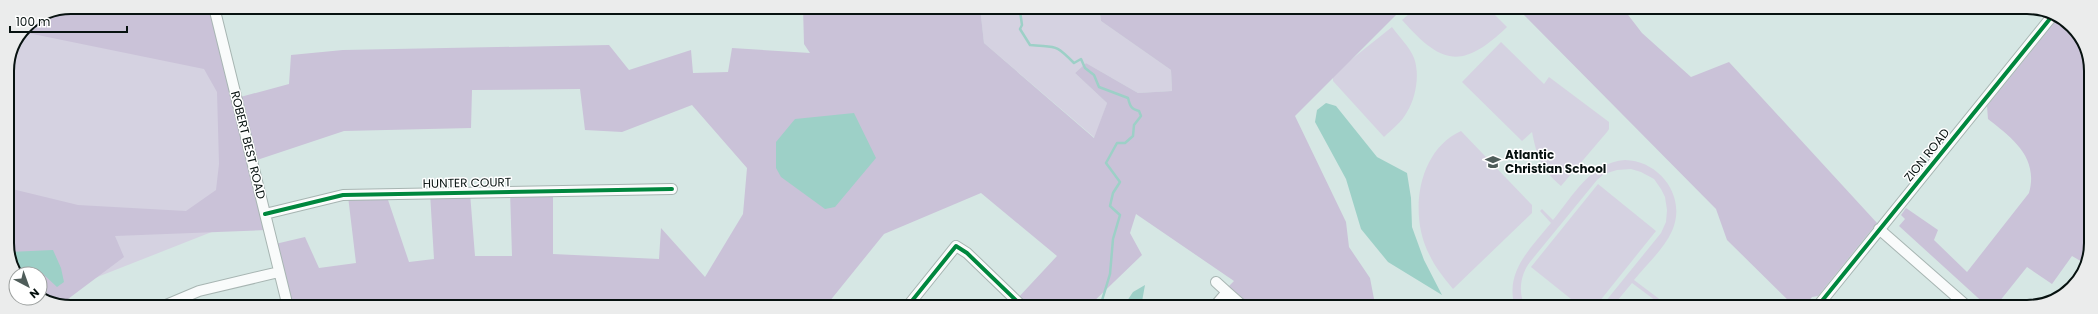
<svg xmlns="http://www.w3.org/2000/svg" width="2098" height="314" font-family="Poppins,sans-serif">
<rect width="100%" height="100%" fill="#d6e7e4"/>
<path fill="#d5d2e1" d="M71,7H209L260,213L44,298L40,296V274H18L9,259L7,71L26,26Z
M980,7H1099L1101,21L1171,70L1172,91L1138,93L1086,63L1075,73L1107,103L1095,138L984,43Z
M1417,7H1487L1507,27C1462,70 1442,65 1402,20Z
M1392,27C1399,37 1410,47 1414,58C1420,74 1416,98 1407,112C1402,122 1392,129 1384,137L1333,81V74Z
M1501,42L1544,84L1549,77L1609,122V129L1607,132L1561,186C1541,169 1537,157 1532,132L1522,141L1462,82Z
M1461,131L1532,205V213L1453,289C1444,278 1435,267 1429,254C1409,215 1417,151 1461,131Z
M1625,160C1661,161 1687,198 1672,231C1664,249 1646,265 1634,280L1666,304L1664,307L1632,283L1612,307H1601L1661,233L1666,222L1667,210L1665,197L1661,189L1654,179L1641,172L1631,169L1617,170L1604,174L1597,180L1530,262C1520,275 1518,292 1525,307H1515C1504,272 1531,248 1551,223L1540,211L1542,209L1553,220C1573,196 1591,162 1625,160Z
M1598,184L1656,231L1595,307H1581L1531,267Z"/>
<path fill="#cac2d8" d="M71,7H209L233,99L289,84L291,55L343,50L609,45L629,70L691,50L693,73L728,72L732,48L810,53L804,44L803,7H980L984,43L1094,138L1107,103L1075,73L1086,63L1138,93L1172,91L1171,70L1101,21L1099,7H1404L1295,116L1346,222L1349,247L1370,278L1374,299L1383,307H1246L1225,290L1234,281L1136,214L1130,233L1142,255L1088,307H1021L1015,301L1057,256L981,193L884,234L825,307L285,306L271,245L305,237L319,268L356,263L348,196L386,194L409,262L434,259L430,193H470L475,256H512L510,191H553V254L659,259L661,228L705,277L743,214L747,168L692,105L622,132L585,130L580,89L472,90L471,128L344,131L251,162L267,230L115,236L124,257L60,305L40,296V274H18L9,259L8,188L78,205L186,211L216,190L219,164L217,92L204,69L23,32L26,26Z
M1516,7H1622L1642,33L1691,77L1729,62L1877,223L1818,296L1812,297L1804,307H1795L1727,240L1716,209Z
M2058,18L2069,23L2090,58V152L2085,153L2090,167V251L2084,263L2072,256L2052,284L2027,267L1995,307H1988L1899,226L1905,219L1901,215L1906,208L1938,230L1934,240L1967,272L2029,193C2039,157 2012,138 1988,119L1987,106Z"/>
<path fill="#9dd0c7" d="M1326,103L1336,106L1377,157L1407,173L1411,198L1412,227L1424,260L1442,295L1388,262L1361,229L1346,179L1315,122L1317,110Z
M854,113L876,158L835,207L825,209L781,177L776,168V142L795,119Z
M53,250L61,268L64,282L57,287L42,273L18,274L9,259V252Z
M1145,285L1141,307H1123L1133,292Z"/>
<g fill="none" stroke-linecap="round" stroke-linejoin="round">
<path stroke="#9dd0c7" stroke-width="2.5" d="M1011,7L1020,11L1022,25L1020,29L1030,45C1057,48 1054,43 1074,63L1081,59L1085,68L1094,75L1099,87L1128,98C1130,106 1131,109 1139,111L1141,116L1134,125L1133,136L1125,143H1117L1106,163L1120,182L1113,193L1110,206L1120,215L1113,239L1110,274L1100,307"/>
<defs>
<path id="minor" d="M214,7L288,307
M265,214L343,195L672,189
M1879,229L1968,307
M1216,282L1227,292
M161,307L199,291L279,272
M907,307L956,246L967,253L1023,307
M1214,307L1227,292L1244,307
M1817,307L2053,15"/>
</defs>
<use href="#minor" stroke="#a7b5b2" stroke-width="12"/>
<use href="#minor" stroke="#f9fbfb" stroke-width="10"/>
<defs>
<path id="cycleway" d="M265,214L343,195L672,189
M907,307L956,246L967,253L1023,307
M1817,307L2053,15"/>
</defs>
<use href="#cycleway" stroke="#fff" stroke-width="6"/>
<use href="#cycleway" stroke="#00873e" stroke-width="4"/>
</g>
<defs>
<symbol id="school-bare" viewBox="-9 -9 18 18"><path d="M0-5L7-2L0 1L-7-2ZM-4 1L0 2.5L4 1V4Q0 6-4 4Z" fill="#4f5d5a" stroke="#fff" stroke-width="2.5" paint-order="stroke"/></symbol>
</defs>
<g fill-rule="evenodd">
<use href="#school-bare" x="1482" y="151" width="22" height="22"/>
</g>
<g text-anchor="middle" stroke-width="3" stroke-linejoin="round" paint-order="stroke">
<g font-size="12" fill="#071210" stroke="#fff">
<text transform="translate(248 145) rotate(76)" y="4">ROBERT BEST ROAD</text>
<text transform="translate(1927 155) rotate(-51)" y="4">ZION ROAD</text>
<text transform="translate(467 183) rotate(-1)" y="4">HUNTER COURT</text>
</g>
<g font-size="12" font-weight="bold" fill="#071210" stroke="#fff" text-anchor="start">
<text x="1505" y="159">Atlantic<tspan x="1505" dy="14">Christian School</tspan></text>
</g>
</g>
<path d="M0 0H2098V314H0ZM71 14H2027A57 57 0 0 1 2084 71V243A57 57 0 0 1 2027 300H71A57 57 0 0 1 14 243V71A57 57 0 0 1 71 14Z" fill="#ebecec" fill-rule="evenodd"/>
<path fill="none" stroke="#071210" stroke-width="2" d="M71 14H2027A57 57 0 0 1 2084 71V243A57 57 0 0 1 2027 300H71A57 57 0 0 1 14 243V71A57 57 0 0 1 71 14Z"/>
<g transform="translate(28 286) rotate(139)"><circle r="19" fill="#ffffff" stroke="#9ca09f"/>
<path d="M0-3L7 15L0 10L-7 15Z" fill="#4f5d5a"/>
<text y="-6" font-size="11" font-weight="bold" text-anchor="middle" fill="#071210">N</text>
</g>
<path d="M10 26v6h117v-6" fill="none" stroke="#071210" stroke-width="2"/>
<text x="16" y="26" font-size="12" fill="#071210" stroke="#ffffff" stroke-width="3" paint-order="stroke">100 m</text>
</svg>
